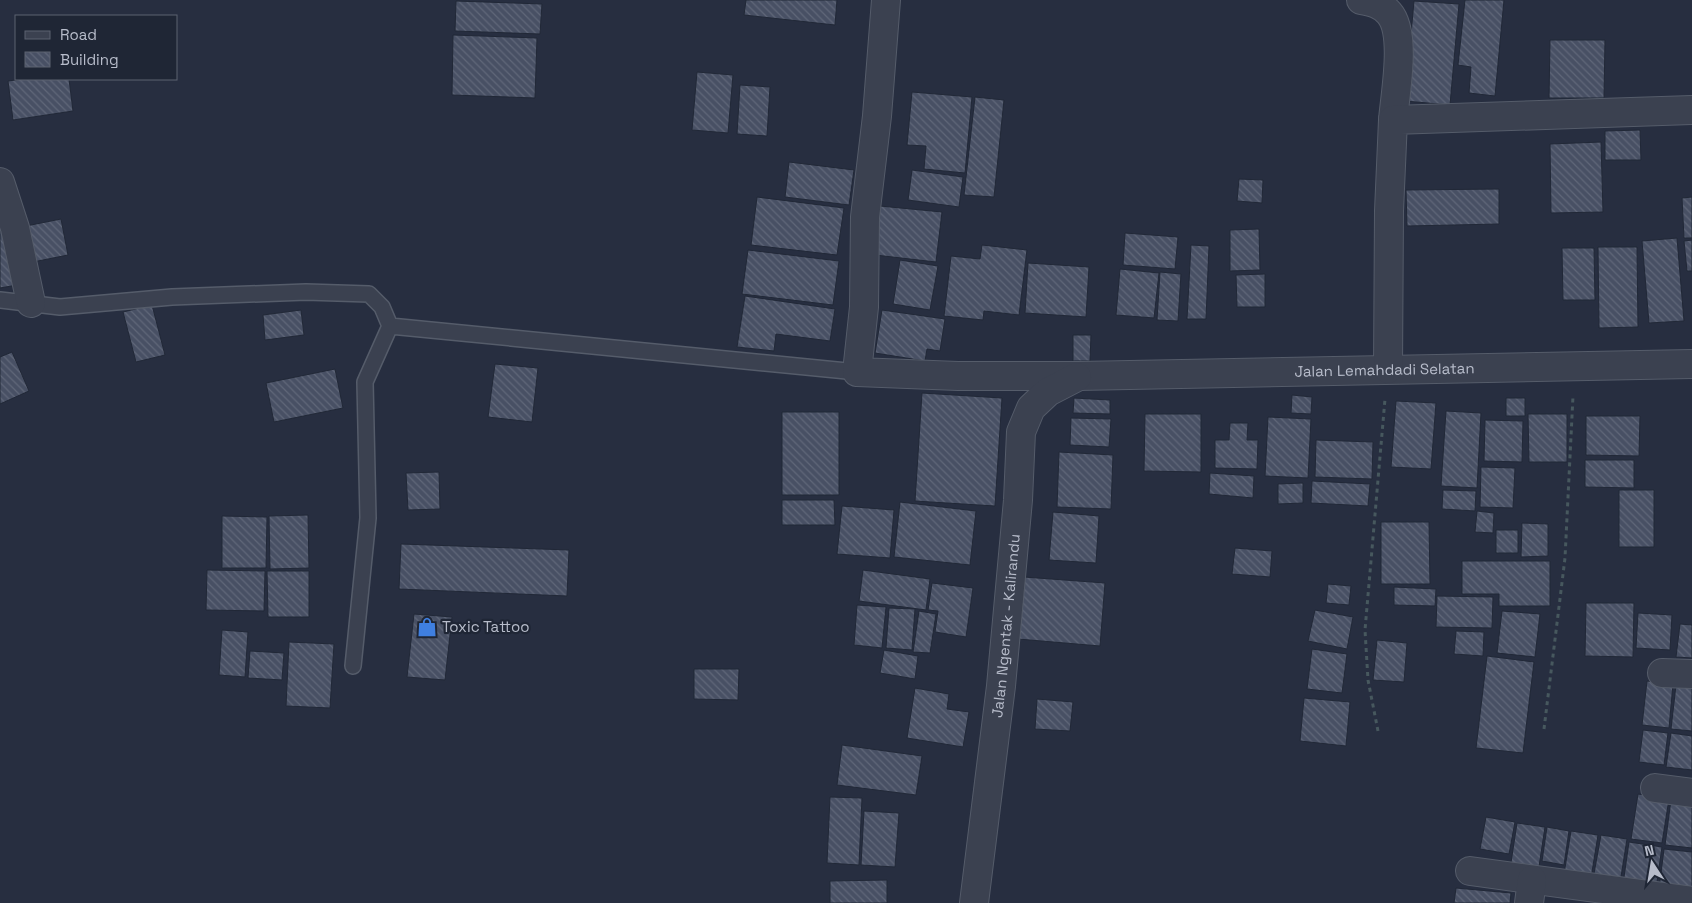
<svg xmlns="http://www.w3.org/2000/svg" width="1692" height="903" font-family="'Space Grotesk',sans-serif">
<defs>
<pattern id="building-back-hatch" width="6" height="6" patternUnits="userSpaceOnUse" patternTransform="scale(1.25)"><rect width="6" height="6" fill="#485064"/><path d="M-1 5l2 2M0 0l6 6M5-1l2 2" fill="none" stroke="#606779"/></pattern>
</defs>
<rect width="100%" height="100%" fill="#272e40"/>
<path fill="url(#building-back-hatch)" stroke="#212837" d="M746,0H837L835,25L744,15Z
M1465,0H1504L1495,96L1469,93L1471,67L1458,65Z
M456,1L542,4L540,34L455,31Z
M1414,1L1459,4L1450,105L1405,101Z
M453,35L537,38L535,98L452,95Z
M1550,40H1605L1604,98H1549Z
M697,72L733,75L728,133L692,130Z
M23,79H69L73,111L13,120L8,81Z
M740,85L770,87L767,136L737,134Z
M912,92L972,97L965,173L924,169L926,146L907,145Z
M975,97L1004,100L994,197L964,195Z
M1640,130L1641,160H1605V131Z
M1601,142L1603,212L1551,213L1550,144Z
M789,162L854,170L849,205L785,197Z
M912,170L963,177L959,207L908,200Z
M1239,179L1263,180L1262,203L1237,201Z
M1499,189V224L1407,226L1406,190Z
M757,197L844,208L837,255L751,245Z
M1692,197V238H1684L1682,198Z
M880,206L942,212L936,262L875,255Z
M61,219L68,255L23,264L16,228Z
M13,228L23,284L0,288V230Z
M1259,229L1260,270L1230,271V230Z
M1125,233L1178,237L1175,269L1123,265Z
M1677,238L1684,321L1649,323L1642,241Z
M1692,240V271H1687L1684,241Z
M982,245L1027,250L1019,315L984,311L983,320L944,316L951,256L980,259Z
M1191,245L1209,246L1206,319H1187Z
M1598,247H1637L1638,327L1599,328Z
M1562,248H1594L1595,300H1563Z
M748,250L839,261L833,305L742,294Z
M900,260L938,266L930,310L893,304Z
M1028,263L1089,267L1086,317L1025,313Z
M1120,269L1159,273L1154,318L1116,315Z
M1160,272L1181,274L1178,321L1157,320Z
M1265,274V307H1237L1236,275Z
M745,296L835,309L830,341L776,334L774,351L737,347Z
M152,305L165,355L136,362L123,312Z
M301,310L304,335L265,340L263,315Z
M882,310L945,319L940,351L927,349L925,361L875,353Z
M1073,335H1091L1090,361H1073Z
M12,352L29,391L0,404V357Z
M495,364L538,368L532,422L488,417Z
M335,369L343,408L274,422L266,383Z
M922,393L1002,398L995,506L915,501Z
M1292,395L1312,397L1311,414L1291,413Z
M1074,398L1110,400V414L1073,413Z
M1506,398H1525V416H1506Z
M1396,401L1436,403L1431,469L1391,467Z
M1446,411L1481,413L1477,488L1441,486Z
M782,412H839V495H782Z
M1145,414H1201V472L1144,471Z
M1528,414H1567V462H1529Z
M1586,416H1640L1639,456L1586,455Z
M1268,417L1311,419L1308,478L1265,476Z
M1071,418L1111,419L1109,447L1070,445Z
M1485,420L1523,421L1522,462L1484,461Z
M1230,423H1248L1247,440H1258L1257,469L1215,468V440H1229Z
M1316,440L1373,442L1372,479L1315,477Z
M1059,452L1113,455L1111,509L1057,507Z
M1585,460H1634V488L1585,487Z
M1481,467L1515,468L1513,508L1480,507Z
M439,472L440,509L408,510L406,473Z
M1210,473L1254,476L1253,498L1209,494Z
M1312,481L1370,484L1368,506L1311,503Z
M1303,483V503L1278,504V484Z
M1443,490L1476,491L1475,511L1442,509Z
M1619,490H1654V547H1619Z
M782,500H834L835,525H782Z
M900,502L976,511L970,565L894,557Z
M842,506L894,510L890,558L837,554Z
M1477,511L1494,513L1493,533L1475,532Z
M1053,512L1099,516L1096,563L1049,560Z
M308,515L309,568L270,569L269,516Z
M222,516L267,517L266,568H222Z
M1381,522H1429L1430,584H1381Z
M1522,523L1548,524V556L1521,557Z
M1496,530H1518V553H1496Z
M401,544L569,550L567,596L399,589Z
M1235,548L1272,551L1270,577L1232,574Z
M1462,561H1550V606H1499V594H1462Z
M207,570L265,571L264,611L206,610Z
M863,570L930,579L926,610L859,601Z
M267,571H309V617H268Z
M1024,577L1105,583L1100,646L1018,639Z
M932,583L973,588L966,637L935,632L938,611L928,610Z
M1328,584L1351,586L1349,605L1326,603Z
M1394,587L1436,589L1435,606L1394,605Z
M1437,596L1493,597L1492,628L1436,627Z
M1586,603H1634L1633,657L1585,656Z
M857,605L886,607L882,648L854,645Z
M889,608L915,609L912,650L886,648Z
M1315,610L1353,617L1347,649L1308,641Z
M919,611L936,614L930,653L913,652Z
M1502,611L1540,614L1535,657L1497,653Z
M1638,613L1672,615L1670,650L1636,648Z
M414,614L452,617L445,680L407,677Z
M1680,624L1692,625V658L1676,657Z
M222,630L248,632L245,677L219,675Z
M1456,631L1484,632L1483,656L1454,654Z
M1377,640L1407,643L1404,682L1373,680Z
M289,642L334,644L330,708L286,706Z
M1312,649L1347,654L1342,693L1307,689Z
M884,650L918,656L915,679L880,673Z
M250,651L284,653L282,680L248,678Z
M1487,656L1534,662L1523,753L1476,748Z
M694,669H739L738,700L694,699Z
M1647,681L1673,684L1669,728L1642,725Z
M1676,685L1692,687V731L1671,729Z
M915,688L949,694L947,709L969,712L963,747L907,738Z
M1304,698L1350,702L1346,746L1300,741Z
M1037,699L1073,702L1070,731L1035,729Z
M1643,730L1668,733L1664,765L1639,762Z
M1671,733L1692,736V770L1666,767Z
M842,745L922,756L916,795L837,785Z
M1638,794L1669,799L1662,843L1631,839Z
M830,797L862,798L859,865L827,863Z
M1671,800L1692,802V848L1665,845Z
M864,811L899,813L895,867L861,865Z
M1486,817L1515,822L1509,854L1480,849Z
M1517,823L1545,827L1538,873L1510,869Z
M1547,827L1569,831L1564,865L1542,861Z
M1571,831L1598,835L1591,878L1564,874Z
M1601,835L1627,839L1620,883L1593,879Z
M1629,842L1662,847L1656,889L1623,884Z
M1664,849L1692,852V893L1659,889Z
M887,880V903H830V881Z
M1456,888L1511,893L1510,903H1454Z"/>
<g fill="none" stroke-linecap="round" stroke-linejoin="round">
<defs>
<path id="service" d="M0,300L60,307L172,297L306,292L369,294L382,307L390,326L365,382L368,518L353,666
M390,326L857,372"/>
<g id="minor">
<path id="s1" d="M886,0L877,116L865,217L864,307L857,372L958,376H1078L1692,364"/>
<path d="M1361,0C1372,2 1381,4 1389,13C1407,33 1395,94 1393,120"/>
<path d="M0,182L15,228L31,303"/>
<path d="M1388,369L1389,211L1393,120L1692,110"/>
<path d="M1662,673L1692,674"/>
<path d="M1655,788L1692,793"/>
<path d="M1470,871L1692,901"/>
<path id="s2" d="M974,903L1001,686L1018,500L1021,432L1031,408L1048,392L1077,377"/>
<path d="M1529,903L1532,880"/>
</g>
</defs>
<use href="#service" stroke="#555c6a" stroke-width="18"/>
<use href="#minor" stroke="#555c6a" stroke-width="30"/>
<path stroke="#47585e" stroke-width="3" stroke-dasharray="4 4" stroke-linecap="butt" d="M1544,729L1565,558L1573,396
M1378,731L1368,680L1365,630L1385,399"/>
<use href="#service" stroke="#3b4150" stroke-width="15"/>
<use href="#minor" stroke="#3b4150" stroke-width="28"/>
</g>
<defs>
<symbol id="shop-bare" viewBox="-9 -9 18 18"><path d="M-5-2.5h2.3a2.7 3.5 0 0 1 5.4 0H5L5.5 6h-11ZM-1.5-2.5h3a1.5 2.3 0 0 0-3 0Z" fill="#3f7fe0" stroke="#1f2635" stroke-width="2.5" paint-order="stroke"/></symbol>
</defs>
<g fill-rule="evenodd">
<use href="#shop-bare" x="413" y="613" width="28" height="28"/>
</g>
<g text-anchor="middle" stroke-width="4.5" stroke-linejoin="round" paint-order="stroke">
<g font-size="15" fill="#b7bcca" stroke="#1f2635">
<text dy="5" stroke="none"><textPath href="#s1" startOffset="901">Jalan Lemahdadi Selatan</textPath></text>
<text dy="5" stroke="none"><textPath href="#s2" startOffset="279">Jalan Ngentak - Kalirandu</textPath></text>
</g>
<g font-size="15" fill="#b7bcca" stroke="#1f2635" text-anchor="start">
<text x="442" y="632">Toxic Tattoo</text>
</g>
</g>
<rect x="15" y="15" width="162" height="65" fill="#1f2635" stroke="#5c6271"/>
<rect x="25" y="31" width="25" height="8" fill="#3b4150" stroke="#5c6271"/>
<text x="60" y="40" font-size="15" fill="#b7bcca">Road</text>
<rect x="25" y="52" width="25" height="15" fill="url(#building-back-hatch)" stroke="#5c6271"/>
<text x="60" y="65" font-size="15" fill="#b7bcca">Building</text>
<g transform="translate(1652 863) rotate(348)" stroke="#1f2635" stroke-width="4" paint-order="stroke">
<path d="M0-4L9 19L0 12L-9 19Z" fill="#b7bcca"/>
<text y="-8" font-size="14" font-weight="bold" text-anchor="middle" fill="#b7bcca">N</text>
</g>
</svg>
